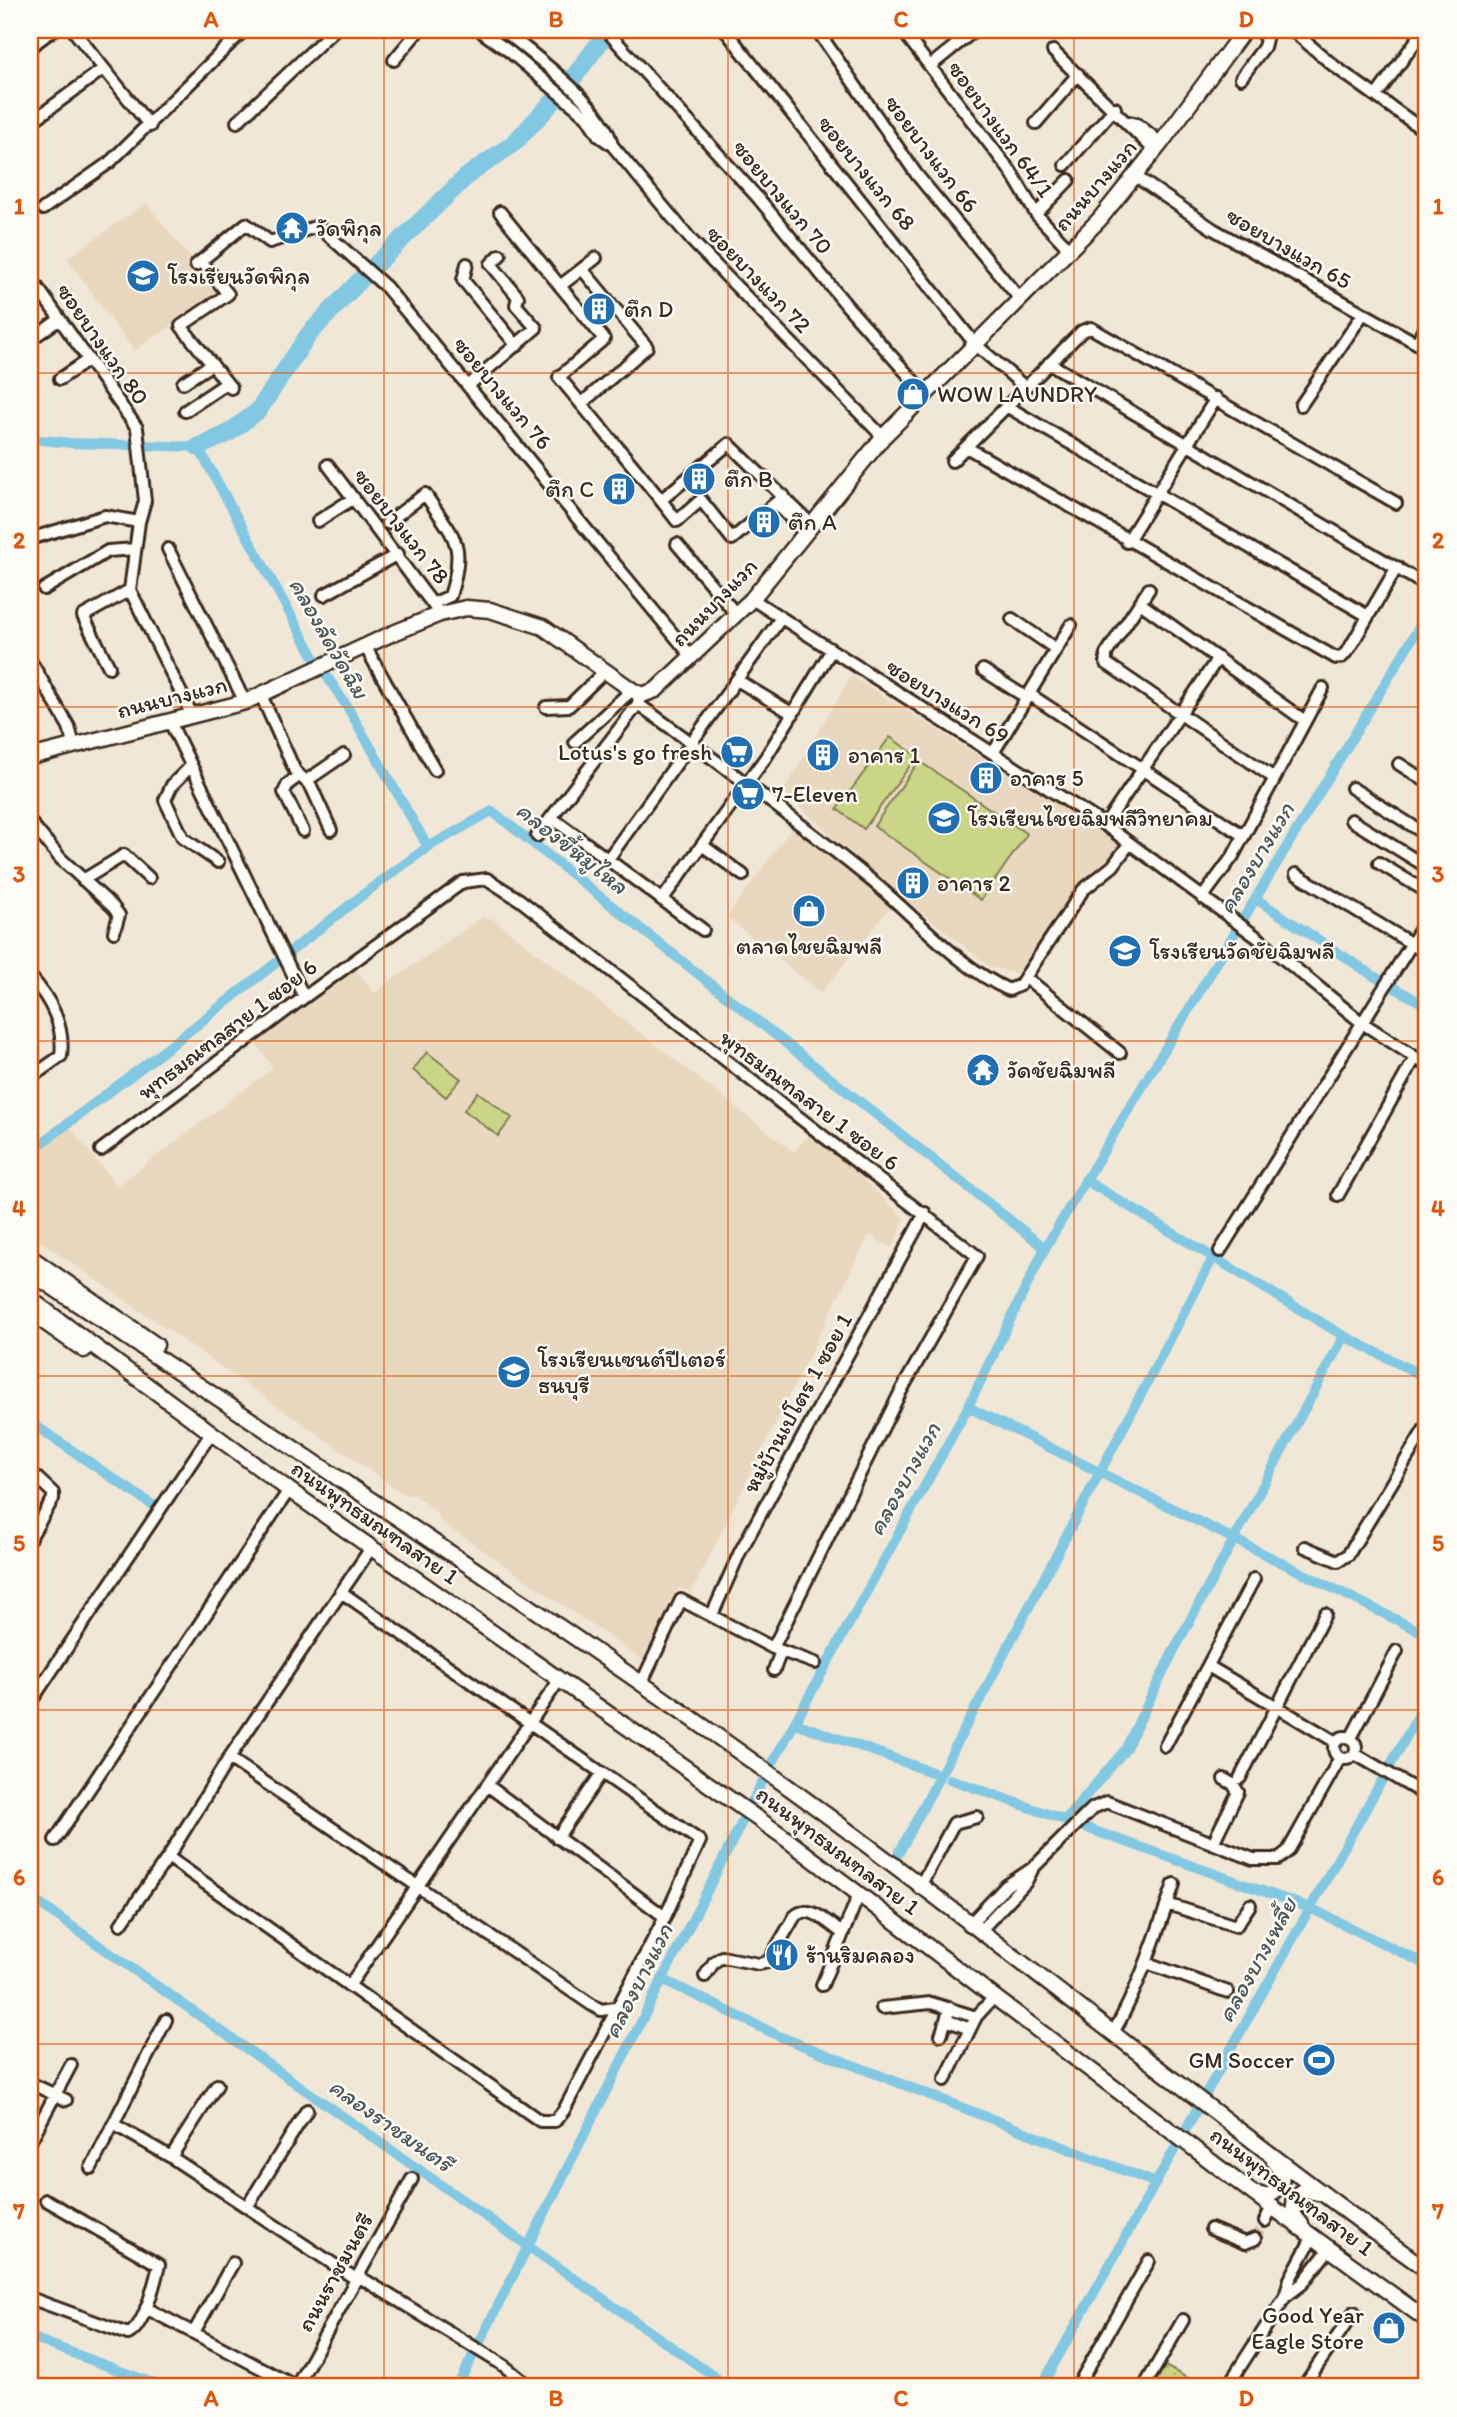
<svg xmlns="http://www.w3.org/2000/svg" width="1457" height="2417" font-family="Itim,'Playpen Sans Thai',sans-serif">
<defs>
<pattern id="park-dots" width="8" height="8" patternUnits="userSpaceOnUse" patternTransform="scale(1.75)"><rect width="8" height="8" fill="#cad588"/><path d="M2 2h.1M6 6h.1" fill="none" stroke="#aeb775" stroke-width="1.8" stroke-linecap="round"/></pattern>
</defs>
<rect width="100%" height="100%" fill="#f1e7d6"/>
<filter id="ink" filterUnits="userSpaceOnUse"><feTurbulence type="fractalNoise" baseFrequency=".0143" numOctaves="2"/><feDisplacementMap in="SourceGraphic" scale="14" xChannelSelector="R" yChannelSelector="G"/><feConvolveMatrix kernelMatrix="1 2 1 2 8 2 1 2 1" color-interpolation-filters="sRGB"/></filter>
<g filter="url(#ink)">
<path fill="#e8d8bf" d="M146,203L219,294L134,351L67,258Z
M851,676L1120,843L1104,866L1087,878L1023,975L990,967L874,874L783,792Z
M795,823L892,905L821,993L727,917Z
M482,917L493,919L794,1152L812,1131L905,1219L892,1248L869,1235L691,1593L678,1588L644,1661L440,1521L436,1511L414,1495H405L30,1234V1155L68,1125L117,1186L273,1068L256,1043L356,969L374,993Z"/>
<path fill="url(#park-dots)" stroke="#828053" stroke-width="2" d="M1165,2366L1204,2387H1153Z"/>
<path fill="#cad588" stroke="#828053" stroke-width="2" d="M890,737L917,756L864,829L837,809Z
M919,761L1027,834L981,900L874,826Z
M427,1052L461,1079L446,1097L413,1070Z
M478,1092L512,1118L498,1136L464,1110Z"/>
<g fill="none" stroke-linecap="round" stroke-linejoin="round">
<path stroke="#82c8e3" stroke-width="10" d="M30,439L71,443L198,447L314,657L348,708L428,847
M1256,899L1377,978L1427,1006
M30,1152L170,1046L369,890L428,847L492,811L1045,1248
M1085,1180L1344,1336L1427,1378
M968,1407L1427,1635
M30,1422L154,1506
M795,1723L940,1775
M950,1779L1310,1908L1427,1965
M1065,1820L1125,1750L1173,1652L1344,1336
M899,1853L1213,1258
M30,1897L729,2387
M662,1979L781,2037L1156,2183
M30,2337L163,2387
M457,2387L760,1786L968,1407L1045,1248L1427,614
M1041,2387L1427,1700"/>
<path stroke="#82c8e3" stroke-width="18" d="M198,447L227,434L258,411L309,334L365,275L467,176L514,143L564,90L609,30"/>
<path stroke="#cdc1b1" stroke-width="10" stroke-dasharray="10 5" stroke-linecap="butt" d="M1255,2239L1265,2221"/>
<defs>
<path id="minor" d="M73,30L150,126
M503,30C534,55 605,107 612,145
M606,30L759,199L848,307L926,395
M725,30L975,344L1025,387
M817,30L917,175L1020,299
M902,30L1011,172L1036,214L1070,250
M1292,30L1334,66L1419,127
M483,33L510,52L587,117L599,136L612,145L692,241L883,437
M30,47L53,30
M1053,51L1155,151
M394,60L419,30
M930,66L975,30
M1241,78L1264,47L1266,39L1259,30
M1376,96L1424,30
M237,122L334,30
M1129,122L1137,124L1161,143
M30,123L103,69
M1036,123L1078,74
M1065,165L1115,108
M1135,176L1213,229L1427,349
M43,209L110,162L244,30
M500,212L560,286
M1036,214L1069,180
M201,261L228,294L181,326L231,388
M467,264L463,280L517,346
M196,265L246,224L270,242L318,226L386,287L692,657
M582,269L596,258
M30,277L137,428L145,501L139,522L130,590L192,715
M30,340L60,319
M1417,343L1427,322
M1049,363L1427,586
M60,379L88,360
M183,383L212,364
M469,385L536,328L516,305L518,297L491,264L500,255
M581,404L647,347L582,269L560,286L604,339L559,377C598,425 639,471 677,521L701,500L732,539L784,496
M1301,405L1363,314
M1006,406L1368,616
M185,411L227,383
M966,447L1336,658L1342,657L1349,649L1397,567
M952,461L1082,331L1091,328L1396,503
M328,465L440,614
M661,500L729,444L813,526
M777,504L806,534
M318,521L354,498
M387,523L425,494C454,538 467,542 450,596L434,603
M33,538L105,516L139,522
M1127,542L1216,398
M677,544L736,614
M168,549L245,702
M44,589L108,551L135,549
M1149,589L1106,654V663L1274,778
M324,595L398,554
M752,599L1105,825L1258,938L1361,1022L1427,1065
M1140,603L1305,721
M1012,619L1056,649
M365,646L435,770
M30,660L69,727L74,745
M109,667L83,616L130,590
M983,670L1027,698
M737,680L793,714
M639,694L638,704C717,761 796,819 872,881C916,917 956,966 1009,990L1020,985L1083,890L1113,866L1129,844
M1029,694L1244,836
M261,695L295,771L311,786L331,830
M546,707L569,706L606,670
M170,722L304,997
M575,742L632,690
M993,753L1071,625
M1399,764L1427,782
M191,766L172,785L165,800L183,838L218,862
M299,776L288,784L284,792L303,831
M306,781L344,755
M1352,788L1427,835
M552,818L703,930
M1351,820L1427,867
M30,822L61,859L113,907L119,915L114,932
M1105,825L1218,658
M537,836L638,704
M702,845L743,875
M608,859L781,618
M1379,863L1427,892
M1296,874L1427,953
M83,880L124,855L149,878
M1202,898L1233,856L1323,688
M662,900L766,757L831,651
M30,976C50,999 65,1025 61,1056L30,1078
M1025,977L1120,1053
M101,1150L295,1004L463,882L487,879L520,900L977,1256L901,1391L773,1648
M1338,1195L1415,1058
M1220,1251L1427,919
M30,1538L53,1499V1493L36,1477
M1305,1547L1338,1561L1348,1555L1427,1425
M712,1615L740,1552L925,1213
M1208,1666L1336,1742
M774,1670L781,1651
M641,1684L681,1600L773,1648L815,1663
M30,1703L212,1432
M1334 1748a11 11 0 1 1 22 0a11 11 0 1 1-22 0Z
M1351,1738L1397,1651
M1165,1746L1254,1579
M1355,1754L1427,1796
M229,1758L592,2005L601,2010L615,2008
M1240,1778L1325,1614
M487,1785L665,1917
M1421,1793L1427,1780
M557,1838L601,1774
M55,1840L289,1490
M1213,1843L1238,1792L1233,1784L1224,1779
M168,1857L540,2121H555L564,2110L665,1917L700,1841L341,1592
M919,1888L954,1823L977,1817
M1167,1904L1236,1926L1250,1905
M121,1924L168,1857L229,1758L371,1548
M969,1925L1006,1886L1033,1868L1093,1808L1107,1802L1253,1859H1278L1288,1851L1340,1758
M979,1932L1026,1882L1033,1868
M1147,1963L1228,1992
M705,1976L714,1962L722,1957L759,1964L768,1962L795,1916C810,1903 828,1923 841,1932
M822,1985L859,1894
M349,1986L560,1679
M882,2008L931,2003L976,2017L995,1996
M946,2020L970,2029
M1113,2033C1140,1986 1156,1935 1174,1884
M941,2035L950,2008
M945,2080L976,2017
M30,2083L66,2100
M115,2125L171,2157L356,2279H363L503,2365L530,2387
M30,2142L71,2065
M171,2157L217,2085
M91,2168L166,2020
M247,2207L307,2110
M1265,2221L1272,2207
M1211,2229L1245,2243L1255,2239
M1285,2297L1302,2284L1330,2248
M30,2298L128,2334C144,2328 155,2282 159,2265L46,2200
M146,2308L297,2387
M194,2332L233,2263
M296,2387L412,2179
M1077,2387L1149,2261
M1144,2387L1183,2320
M1227,2387L1285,2297L1290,2279L1313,2236
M1303,2387L1354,2312"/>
<path id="major" d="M30,757L245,702L391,634L440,614L466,608L490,610L543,627L632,690L642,695L656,690L752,599L883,437L1099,220L1161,143L1244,30
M30,1257L156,1345
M30,1272C268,1433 510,1589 745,1756C977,1921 1196,2104 1427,2270
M30,1299L289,1490L781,1835L1246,2188L1427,2320
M30,1312L84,1350
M1257,2194L1268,2197L1281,2186L1282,2173L1274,2162
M1301,2224L1293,2214L1295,2197L1303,2191L1319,2193"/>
</defs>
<use href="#minor" stroke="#3b2a1e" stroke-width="16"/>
<use href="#major" stroke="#3b2a1e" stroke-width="19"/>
<use href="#minor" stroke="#fdfcf7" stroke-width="10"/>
<use href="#major" stroke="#fdfcf7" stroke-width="14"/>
</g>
</g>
<path fill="none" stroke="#df570d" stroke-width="2" stroke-opacity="0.55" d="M384,30V2387M728,30V2387M1074,30V2387M30,373H1427M30,707H1427M30,1041H1427M30,1376H1427M30,1710H1427M30,2044H1427"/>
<defs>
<symbol id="temple-disc" viewBox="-11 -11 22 22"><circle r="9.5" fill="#1f6fb2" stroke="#fdfcf7"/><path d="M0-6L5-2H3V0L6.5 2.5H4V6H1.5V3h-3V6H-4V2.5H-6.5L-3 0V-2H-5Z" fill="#fff"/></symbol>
<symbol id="school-disc" viewBox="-11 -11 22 22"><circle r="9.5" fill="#1f6fb2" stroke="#fdfcf7"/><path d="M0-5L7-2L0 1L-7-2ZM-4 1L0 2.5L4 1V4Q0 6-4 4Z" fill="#fff"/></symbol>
<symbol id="building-disc" viewBox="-11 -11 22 22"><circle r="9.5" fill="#1f6fb2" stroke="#fdfcf7"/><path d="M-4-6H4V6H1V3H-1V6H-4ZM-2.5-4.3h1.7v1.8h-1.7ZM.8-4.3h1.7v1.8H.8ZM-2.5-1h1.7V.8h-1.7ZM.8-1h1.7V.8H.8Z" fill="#fff"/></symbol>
<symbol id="shop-disc" viewBox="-11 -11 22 22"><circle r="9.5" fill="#1f6fb2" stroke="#fdfcf7"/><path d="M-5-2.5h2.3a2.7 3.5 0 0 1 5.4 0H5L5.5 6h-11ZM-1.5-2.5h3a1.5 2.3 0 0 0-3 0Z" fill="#fff"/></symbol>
<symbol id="supermarket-disc" viewBox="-11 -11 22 22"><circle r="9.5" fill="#1f6fb2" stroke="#fdfcf7"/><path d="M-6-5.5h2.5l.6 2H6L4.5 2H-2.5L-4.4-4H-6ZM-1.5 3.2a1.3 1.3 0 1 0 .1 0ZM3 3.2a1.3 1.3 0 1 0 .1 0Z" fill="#fff"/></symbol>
<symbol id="restaurant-disc" viewBox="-11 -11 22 22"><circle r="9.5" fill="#1f6fb2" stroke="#fdfcf7"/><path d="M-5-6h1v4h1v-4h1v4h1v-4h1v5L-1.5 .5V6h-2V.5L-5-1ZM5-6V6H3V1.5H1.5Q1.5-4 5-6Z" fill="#fff"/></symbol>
<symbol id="stadium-disc" viewBox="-11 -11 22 22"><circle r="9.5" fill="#1f6fb2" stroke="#fdfcf7"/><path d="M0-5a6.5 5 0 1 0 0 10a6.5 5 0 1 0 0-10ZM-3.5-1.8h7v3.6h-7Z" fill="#fff"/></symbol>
</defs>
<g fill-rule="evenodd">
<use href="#temple-disc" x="273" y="209" width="38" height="38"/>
<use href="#school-disc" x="124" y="257" width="38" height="38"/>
<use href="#building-disc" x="580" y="290" width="38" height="38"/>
<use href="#shop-disc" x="894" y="375" width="38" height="38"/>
<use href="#building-disc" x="680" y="460" width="38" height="38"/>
<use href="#building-disc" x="600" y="470" width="38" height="38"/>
<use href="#building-disc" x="745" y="503" width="38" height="38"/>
<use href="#supermarket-disc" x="718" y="733" width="38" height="38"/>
<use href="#building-disc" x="804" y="736" width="38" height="38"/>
<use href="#building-disc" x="967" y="759" width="38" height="38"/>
<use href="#supermarket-disc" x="729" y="775" width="38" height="38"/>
<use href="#school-disc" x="925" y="799" width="38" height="38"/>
<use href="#building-disc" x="894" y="864" width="38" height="38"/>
<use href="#shop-disc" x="790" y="892" width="38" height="38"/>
<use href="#school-disc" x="1106" y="932" width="38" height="38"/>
<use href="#temple-disc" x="964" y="1051" width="38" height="38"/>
<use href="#school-disc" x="495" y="1353" width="38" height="38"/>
<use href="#restaurant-disc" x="763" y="1936" width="38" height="38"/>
<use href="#stadium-disc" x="1300" y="2041" width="38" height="38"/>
<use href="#shop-disc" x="1370" y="2309" width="38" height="38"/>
</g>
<g text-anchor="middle" stroke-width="5" stroke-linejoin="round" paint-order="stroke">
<g font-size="23" fill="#3b2a1e" stroke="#fdfcf7">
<text transform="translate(1001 129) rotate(54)" y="8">ซอยบางแวก 64/1</text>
<text transform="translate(932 154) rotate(53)" y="8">ซอยบางแวก 66</text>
<text transform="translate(867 173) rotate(51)" y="8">ซอยบางแวก 68</text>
<text transform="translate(1095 185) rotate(-49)" y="8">ถนนบางแวก</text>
<text transform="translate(783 197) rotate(50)" y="8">ซอยบางแวก 70</text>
<text transform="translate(1289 248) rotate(30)" y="8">ซอยบางแวก 65</text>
<text transform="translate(759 279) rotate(46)" y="8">ซอยบางแวก 72</text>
<text transform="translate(103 344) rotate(55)" y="8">ซอยบางแวก 80</text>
<text transform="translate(503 393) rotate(50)" y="8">ซอยบางแวก 76</text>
<text transform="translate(402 526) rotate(52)" y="8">ซอยบางแวก 78</text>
<text transform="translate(714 602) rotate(-46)" y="8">ถนนบางแวก</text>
<text transform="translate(172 697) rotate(-14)" y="8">ถนนบางแวก</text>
<text transform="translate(948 701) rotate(32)" y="8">ซอยบางแวก 69</text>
<text transform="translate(227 1029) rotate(-37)" y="8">พุทธมณฑลสาย 1 ซอย 6</text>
<text transform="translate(810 1100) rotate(37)" y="8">พุทธมณฑลสาย 1 ซอย 6</text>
<text transform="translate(797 1403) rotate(-61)" y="8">หมู่บ้านเปโตร 1 ซอย 1</text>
<text transform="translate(375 1522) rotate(35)" y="8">ถนนพุทธมณฑลสาย 1</text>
<text transform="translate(838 1850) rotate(37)" y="8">ถนนพุทธมณฑลสาย 1</text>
<text transform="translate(1292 2191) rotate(37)" y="8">ถนนพุทธมณฑลสาย 1</text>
<text transform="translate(335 2272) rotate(-61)" y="8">ถนนราชมนตรี</text>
</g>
<g font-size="23" fill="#3b2a1e" stroke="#fdfcf7" text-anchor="start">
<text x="316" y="236">วัดพิกุล</text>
<text x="168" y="284">โรงเรียนวัดพิกุล</text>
<text x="624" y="317">ตึก D</text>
<text x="937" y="402">WOW LAUNDRY</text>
<text x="724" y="487">ตึก B</text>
<text x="594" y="497" text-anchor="end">ตึก C</text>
<text x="788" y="530">ตึก A</text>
<text x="712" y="760" text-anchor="end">Lotus's go fresh</text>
<text x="848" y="763">อาคาร 1</text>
<text x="1010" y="786">อาคาร 5</text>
<text x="772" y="802">7-Eleven</text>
<text x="968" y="826">โรงเรียนไชยฉิมพลีวิทยาคม</text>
<text x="937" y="891">อาคาร 2</text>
<text x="809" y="954" text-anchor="middle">ตลาดไชยฉิมพลี</text>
<text x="1150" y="959">โรงเรียนวัดชัยฉิมพลี</text>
<text x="1007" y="1078">วัดชัยฉิมพลี</text>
<text x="538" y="1367">โรงเรียนเซนต์ปีเตอร์<tspan x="538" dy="26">ธนบุรี</tspan></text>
<text x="806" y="1963">ร้านริมคลอง</text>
<text x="1294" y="2068" text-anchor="end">GM Soccer</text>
<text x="1364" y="2323" text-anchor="end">Good Year<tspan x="1364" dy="26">Eagle Store</tspan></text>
</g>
<g font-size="24" font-style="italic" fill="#505959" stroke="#fdfcf7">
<text transform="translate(329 638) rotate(60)" y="8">คลองลัดวัดฉิม</text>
<text transform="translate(572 848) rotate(38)" y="8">คลองขี้หมูไหล</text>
<text transform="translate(1256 858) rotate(-59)" y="8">คลองบางแวก</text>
<text transform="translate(904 1479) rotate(-61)" y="8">คลองบางแวก</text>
<text transform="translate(1257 1960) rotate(-61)" y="8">คลองบางเพลี้ย</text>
<text transform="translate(638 1981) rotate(-63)" y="8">คลองบางแวก</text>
<text transform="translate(391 2125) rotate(35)" y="8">คลองราชมนตรี</text>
</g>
</g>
<rect width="1457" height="2417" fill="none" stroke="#fdfcf7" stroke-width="77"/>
<rect x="38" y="38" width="1380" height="2340" fill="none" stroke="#df570d" stroke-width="2.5"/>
<g font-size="23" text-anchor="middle" font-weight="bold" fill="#df570d">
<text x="211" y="27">A</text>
<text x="556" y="27">B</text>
<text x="901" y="27">C</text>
<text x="1246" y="27">D</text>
<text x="19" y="214">1</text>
<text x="1438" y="214">1</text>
<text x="19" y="548">2</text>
<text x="1438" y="548">2</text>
<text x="19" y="882">3</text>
<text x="1438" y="882">3</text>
<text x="19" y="1216">4</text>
<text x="1438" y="1216">4</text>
<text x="19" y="1551">5</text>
<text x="1438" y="1551">5</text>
<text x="19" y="1885">6</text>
<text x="1438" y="1885">6</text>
<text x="19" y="2219">7</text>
<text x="1438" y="2219">7</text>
<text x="211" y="2406">A</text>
<text x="556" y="2406">B</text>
<text x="901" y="2406">C</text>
<text x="1246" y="2406">D</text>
</g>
</svg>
